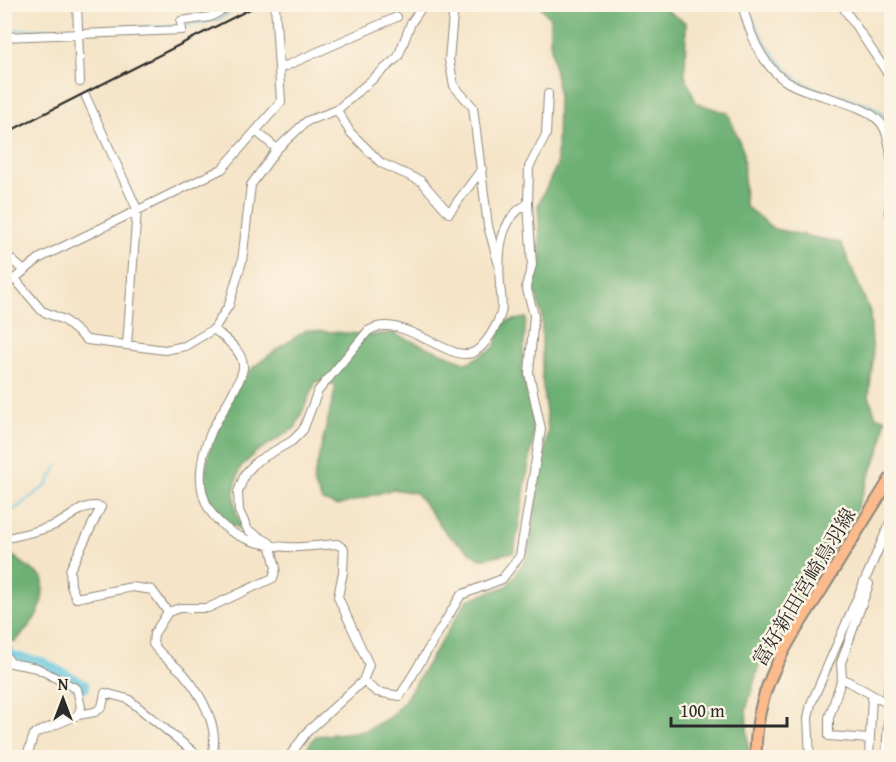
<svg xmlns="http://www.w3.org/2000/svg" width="896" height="762" font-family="'Gentium Book Plus','Noto Serif JP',serif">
<rect width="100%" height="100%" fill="#fcf5e5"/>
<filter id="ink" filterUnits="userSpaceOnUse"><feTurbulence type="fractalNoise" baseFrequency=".0167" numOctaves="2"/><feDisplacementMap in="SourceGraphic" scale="12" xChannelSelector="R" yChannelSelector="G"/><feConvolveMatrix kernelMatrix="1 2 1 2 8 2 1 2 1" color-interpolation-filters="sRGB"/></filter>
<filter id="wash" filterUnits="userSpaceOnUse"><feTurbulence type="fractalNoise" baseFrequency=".008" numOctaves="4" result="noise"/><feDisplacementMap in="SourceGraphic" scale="24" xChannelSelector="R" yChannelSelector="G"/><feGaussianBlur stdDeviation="1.35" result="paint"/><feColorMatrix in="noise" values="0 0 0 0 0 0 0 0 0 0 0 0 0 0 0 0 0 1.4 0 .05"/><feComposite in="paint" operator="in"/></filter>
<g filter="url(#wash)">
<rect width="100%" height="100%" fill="#f5e4c8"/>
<path fill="#6db074" stroke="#4c6e50" stroke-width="1.5" d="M539,5H658L686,23L685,75L696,103L728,113L743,151L745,206L774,229L841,243L870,312L873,360L869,396L876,417L885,418L882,444L855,512L759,665L746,710L749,757H299L316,736L365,731L390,717L405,700L467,600L507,586L527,558L548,429L542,379V315L533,284L541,260L538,205L557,165L558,91L550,41V18Z
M526,318L522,372L535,428L514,552L480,559L448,535L416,493L393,489L337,506L322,501L313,482L336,386L316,381L295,428L256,452L240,468L234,490L236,512L243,531C229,523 216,516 209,502C193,472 227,398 247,374C257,361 291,341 306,330L373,335L391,333L467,363L494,348L504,322Z
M5,550L43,578C44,612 37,617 15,642L5,639Z"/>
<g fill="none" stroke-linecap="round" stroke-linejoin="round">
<path stroke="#61c5df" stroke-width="2" d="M746,4C760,36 778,70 810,86C837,100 873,96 892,124
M184,26L219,19L245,4
M4,30L178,26
M887,217L892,231
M4,517L47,485L58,465"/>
<path stroke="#61c5df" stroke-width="14" d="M4,649L11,658L41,664L83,686"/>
</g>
</g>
<g filter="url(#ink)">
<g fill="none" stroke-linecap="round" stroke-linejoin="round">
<defs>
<path id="minor" d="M77,4L80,82
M454,4L449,60L454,86L473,107L488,226L498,262
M742,4C749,31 760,63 784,80C811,98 862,100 881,123C889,134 890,150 892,163
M841,4L892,80
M4,37L182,30L181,21L210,17L233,4
M279,69L397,17
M86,97L137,209L127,345
M337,110L350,132L381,163L421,181L449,213L482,169
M256,131L277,149
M892,174L889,212L892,221
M528,204L529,167L546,135L548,94
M4,253L23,270
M15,279L42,311L64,320L87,340L165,350L185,346L214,329L229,305L242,261L251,185L277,149L307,121L337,110L398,57L411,23L424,4
M4,287L40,258L222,169L281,102L275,4
M214,329C226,340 244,351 243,368C242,381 219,416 212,430C182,497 214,543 287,547C303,548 321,545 337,544L344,549L343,572L338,597L369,665L363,681L307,732L288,758
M4,539C22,534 43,531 59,523C73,516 84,502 101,507L70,570L71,586L76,598L132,587L152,590L168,612
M864,581L869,584L841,663L842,678L892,706
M4,654L11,663L37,668L77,689L81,707L78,715L34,734L29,750
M842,678L829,718V736L869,739
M886,703L892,664
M78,715L95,712L102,707L105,693L128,699L201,758
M211,758C222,729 201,694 183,673C173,663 161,656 153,644L154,634L168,612L180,608H208L273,578L276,568L270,543L248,530L239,511L238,492L245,474L257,461L292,441L303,430L318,391L368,331C403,309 452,368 476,351C487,343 497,326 501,313C503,305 501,294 500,286C498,256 498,218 528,204L532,265L526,286L534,315L529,373L541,429L520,556L502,579L461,595L400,696L377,692L363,681
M810,758L808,718L811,704L892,518
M869,758L872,695
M886,758L889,705"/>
<path id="major" d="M756,758C753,688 789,641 824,586C846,549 869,513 892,476"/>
</defs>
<use href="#minor" stroke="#90887a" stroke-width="10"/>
<use href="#major" stroke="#90887a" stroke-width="14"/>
<use href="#minor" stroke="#fff" stroke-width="8"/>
<use href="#major" stroke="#fbbb8c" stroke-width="10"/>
<path stroke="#2b2b2b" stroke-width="2" d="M4,134L260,4"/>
</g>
</g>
<g text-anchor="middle" stroke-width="5" stroke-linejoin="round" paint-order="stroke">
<g font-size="20" fill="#2b2b2b" stroke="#fcf5e5">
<text transform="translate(804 587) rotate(-59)" y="7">富好新田宮崎鳥羽線</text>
</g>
</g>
<rect width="896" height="762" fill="none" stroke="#fcf5e5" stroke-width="24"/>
<g transform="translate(63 699)" stroke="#fcf5e5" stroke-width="4.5" paint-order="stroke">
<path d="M0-4.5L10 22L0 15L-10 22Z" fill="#2b2b2b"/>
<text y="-9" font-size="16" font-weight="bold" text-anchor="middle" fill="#2b2b2b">N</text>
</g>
<path d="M671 717v9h116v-9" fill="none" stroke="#2b2b2b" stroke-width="3"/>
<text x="680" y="717" font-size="18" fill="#2b2b2b" stroke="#fcf5e5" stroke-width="4.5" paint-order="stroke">100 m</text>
</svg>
